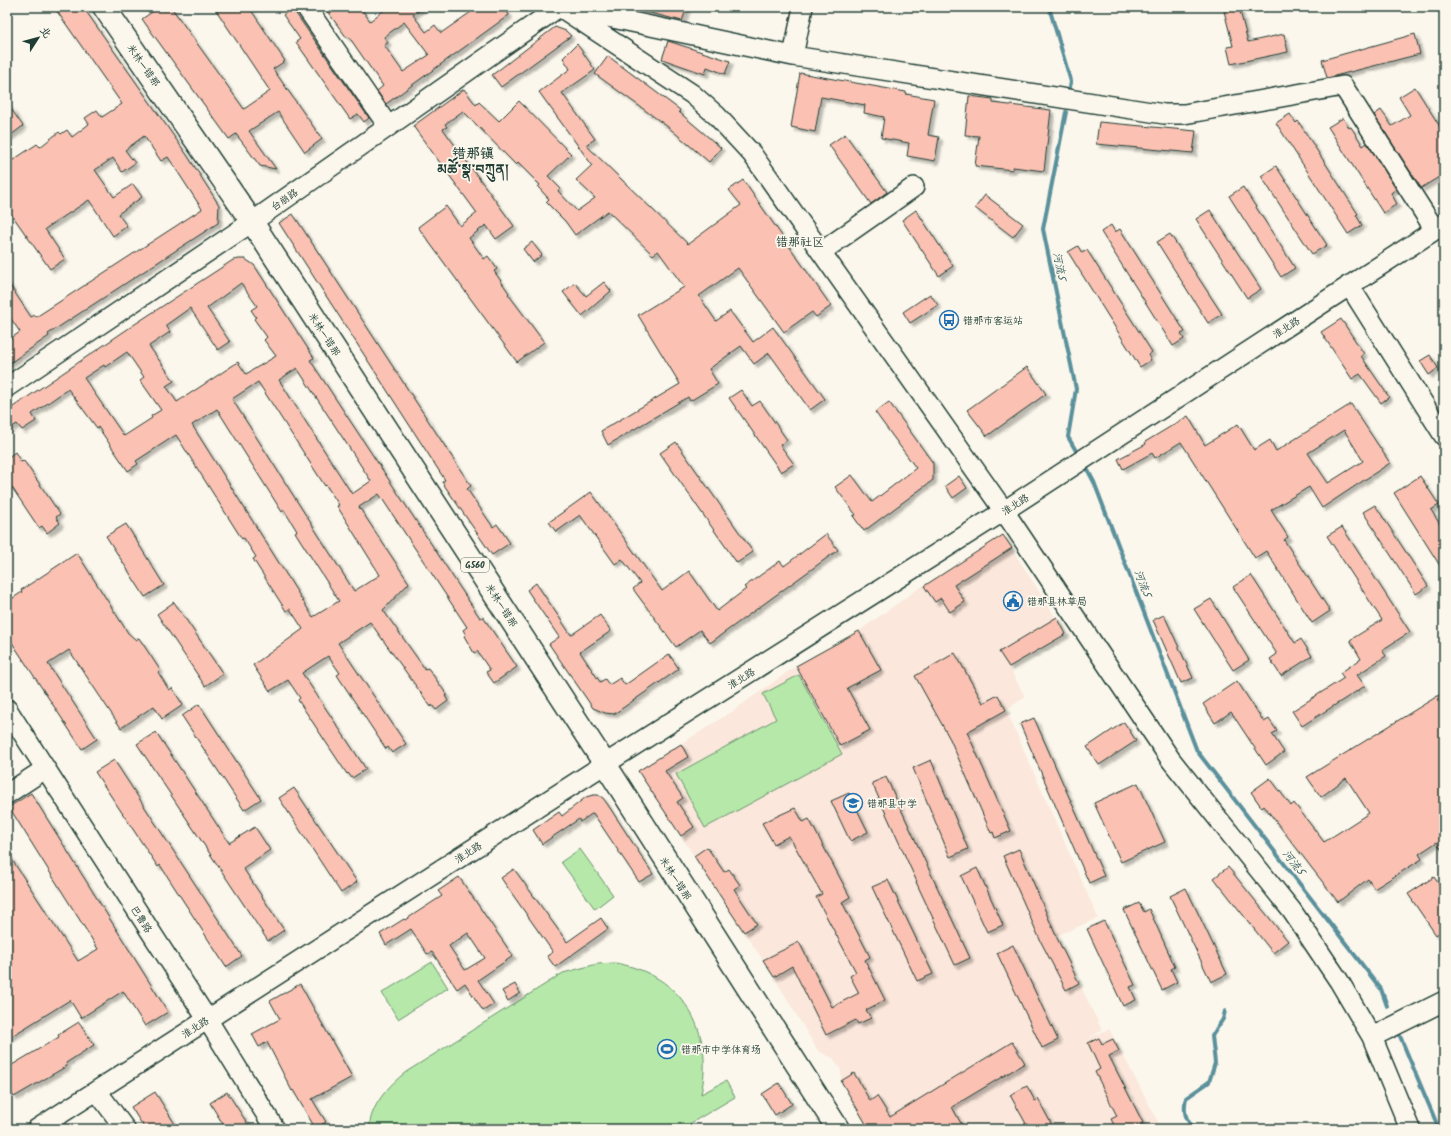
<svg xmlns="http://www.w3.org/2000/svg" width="1451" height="1136" font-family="Kalam,'LXGW WenKai TC','Noto Serif Tibetan',sans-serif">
<defs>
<filter id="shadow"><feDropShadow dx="3.5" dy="3.5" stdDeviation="1" flood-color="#0004"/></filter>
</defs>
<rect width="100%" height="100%" fill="#fbf7ec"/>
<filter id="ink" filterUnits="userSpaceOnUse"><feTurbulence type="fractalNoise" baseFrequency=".025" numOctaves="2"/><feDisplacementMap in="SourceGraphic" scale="8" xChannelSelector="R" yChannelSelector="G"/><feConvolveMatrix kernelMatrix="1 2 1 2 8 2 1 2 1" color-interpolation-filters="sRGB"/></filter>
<g filter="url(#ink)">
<path fill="#fbe7db" d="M1003,535L1066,634L1009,667L1025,697L1006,710L1098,918L1056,936L1102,1030L1087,1039L1109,1029L1161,1127L1157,1129H869L841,1081V1070L833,1058L818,1051L774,977L638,771L733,711L796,666L859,631L915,591Z"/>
<path fill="#b5e8a9" stroke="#6a926e" d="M799,675L842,754L705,828L676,774L776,719L763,694Z
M580,849L613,895L595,909L561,862Z
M432,962L448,988L398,1019L382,993Z
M615,963C682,974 715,1030 701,1094L726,1081L735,1097L681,1129H369C370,1106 389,1085 406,1072L563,973L597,964Z"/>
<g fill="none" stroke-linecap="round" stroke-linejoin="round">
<path stroke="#5a909c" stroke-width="4" d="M1049,7L1071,82L1070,87
M1066,112L1043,229L1076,389L1068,437L1079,456
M1085,465L1094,482L1197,751L1381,989L1387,1006
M1397,1029L1439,1129
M1195,1129C1185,1120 1183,1111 1186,1098L1209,1082L1215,1063L1212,1036L1223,1019L1225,1011"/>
</g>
<path fill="#fbc1b2" stroke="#1f3d34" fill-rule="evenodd" filter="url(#shadow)" d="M54,7H83L187,155L219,205L218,223L48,334L49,336L7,365V341L20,332L7,313V281L31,317L35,315L36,317L202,209L168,157L161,161L144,136L125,150L135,163L122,172L113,158L95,170L114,197L133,184L142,197L118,214L127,226L113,236L89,200L45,229L65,259L50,269L7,208V164L37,144L40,147L59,132L61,134L67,130L72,137L89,124L85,118L97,110L102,117L122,104Z
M159,7H171L244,109L270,91L214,7H249L285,61L273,69L322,139L305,152L278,112L249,131L276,169L260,166L236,134L229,139L142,19Z
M324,7H360L370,21L388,7H423L413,15L426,32L435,25L441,33L478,7H504L509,15L386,104L377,91L383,86L349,37L347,38ZM404,22L429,55L403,72L384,45L388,43L384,37Z
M640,7H687L682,21L639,10Z
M1223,7H1239L1248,42L1284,34L1288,52L1231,64L1227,47L1233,46Z
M292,8L369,118L364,122L358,114L350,119L296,42L300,39L283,15Z
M555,27L566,31L571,36L501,87L492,75Z
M1415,34L1420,54L1327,78L1322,60Z
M668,41L730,61L725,74L707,67L705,74L662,59Z
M577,44L595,70L562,93L595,139L586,145L688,244L741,205L729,190L743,180L831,306L816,317L812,312L784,332L738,268L699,296L716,321L730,311L753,342L773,327L825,399L810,410L769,353L754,364L741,346L709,369L718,384L690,401L688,397L608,445L601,431L680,384L638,315L684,287L658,251L653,255L608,211L575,235L565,221L546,202L549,199L538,187L540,185L518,163L516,165L463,111L445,124L447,127L443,129L514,226L496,239L486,225L469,238L484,259L488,256L497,269L494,271L509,293L508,294L544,342L517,362L418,227L446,206L460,226L477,213L413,126L464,89L476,105L479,102L499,121L519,101L571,154L548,176L560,188L558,191L577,211L595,198L576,180L592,165L539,92L570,69L563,58Z
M608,56L680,110L679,112L721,148L709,162L668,127L595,74Z
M800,73L906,92V94L934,99L928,135L939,137L935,161L907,156L909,143L881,138L884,117L864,113L865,105L821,97L815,132L791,127Z
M1415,87L1444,133V174L1421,188L1374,115L1381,110L1392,126L1410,115L1399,97Z
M969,96L993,99V103L1051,110L1044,171L1013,167V170L975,166L979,136L965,135Z
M7,103L23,126L7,138Z
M1290,114L1296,123L1298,121L1358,214L1356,215L1362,225L1348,234L1276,123Z
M1343,118L1349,128L1351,127L1363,146L1367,143L1396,189L1391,193L1397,204L1383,213L1328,127Z
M1099,122L1196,131L1193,153L1096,144Z
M845,134L887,192L871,204L829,145Z
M1276,166L1327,245L1312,254L1261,176Z
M1243,187L1295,268L1281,277L1229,196Z
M985,195L1023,224L1013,237L975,208Z
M916,210L953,266L939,276L902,220Z
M1210,210L1261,289L1247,298L1196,219Z
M293,214L471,486L467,489L493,527L497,524L510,543L492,555L442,482L445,480L279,223Z
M1111,225L1115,232L1120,229L1185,332L1181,334L1184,339L1173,346L1101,232Z
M1170,234L1222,314L1208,323L1157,242Z
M532,242L542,255L533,262L523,249Z
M1078,246L1082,253L1087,250L1152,352L1148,355L1151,360L1140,367L1068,252Z
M239,259H245L254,265L314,358L310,360L480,618L483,617L517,667L494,683L486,672L490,670L477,651L474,653L464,636L466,635L463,630L467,627L379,494L359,507L409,583L383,610L425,669L428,668L447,695L445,696L448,701L436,710L432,705L431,707L370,622L338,643L406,744L392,753L388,747L386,749L337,675L340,673L328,656L302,673L366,769L352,778L348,773L347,774L298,700L300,698L288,680L270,691L253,665L303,629L290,609L286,611L253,559L256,557L244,538L242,539L176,435L136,461L138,464L128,471L98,427L97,428L68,389L32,414L36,421L22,430L17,424L7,430V411L135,324L233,260ZM241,283L257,306L251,310L256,317L254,319L267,337L264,340L276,356L246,374L238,362L177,402L166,386L174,381L149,346L170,332L166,325L190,308L218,350L230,342L207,308ZM127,352L144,377L140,380L161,410L151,416L152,418L124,436L84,378L104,365L105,367ZM297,368L371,481L352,494L279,380ZM258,382L325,486L326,485L339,505L337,506L380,575L354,591L232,399ZM217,409L282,512L284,510L297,531L295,532L339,601L313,617L192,425Z
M604,282L611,291L582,316L563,292L575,283L586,296Z
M930,294L938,305L910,323L903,312Z
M1341,319L1364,354L1361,356L1389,397L1381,403L1360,374L1352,379L1321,332Z
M1430,355L1438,368L1429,375L1420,361Z
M1027,367L1046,394L987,436L967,410Z
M741,390L752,406L760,401L787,440L780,445L794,464L781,472L729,398Z
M889,402L933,463V480L864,531L853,516L856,515L835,487L852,475L872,502L916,468L875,412Z
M1351,404L1390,463L1322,508L1309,487L1271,510L1288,537L1284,540L1330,611L1312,623L1266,551L1255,558L1181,442L1155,458L1152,453L1123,469L1118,459L1146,444L1145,442L1188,416L1205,445L1238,424L1254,450L1270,440L1276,451ZM1344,430L1363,461L1328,483L1308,453Z
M676,442L753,552L737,563L660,453Z
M15,452L21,462L24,461L60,514L56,517L60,523L47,533L42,526L39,528L7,480V458Z
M959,476L967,488L953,498L945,486Z
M1420,476L1439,505L1431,510L1444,531V572L1394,493Z
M591,492L662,591L689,571L717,611L746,589L744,587L780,561L784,566L826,534L838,550L710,643L700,630L676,647L633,589L640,583L622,559L615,564L580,515L556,532L549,522Z
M1375,505L1428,586L1416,594L1363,512Z
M126,524L164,585L145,597L106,536Z
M1342,527L1410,632L1382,650L1386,656L1357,675L1365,686L1302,726L1292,711L1344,678L1340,673L1361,659L1350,640L1382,620L1327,536Z
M1003,535L1012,548L954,585L965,602L950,612L941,598L935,602L924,586Z
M77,553L128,633L136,640L139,638L160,670L158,672L169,690L172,688L183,705L162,719L154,706L121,728L69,650L48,664L97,739L82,749L7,635V602L22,592L21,590Z
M1251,575L1295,643L1301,639L1312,656L1281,676L1270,659L1277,654L1233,587Z
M536,583L571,635L600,615L611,631L580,652L600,682L605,679L609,685L620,678L625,685L669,654L679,669L614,714L605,713L593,708L549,644L559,637L527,590Z
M1211,599L1249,660L1233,670L1194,609Z
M174,602L223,674L205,686L157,614Z
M1164,615L1193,678L1181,683L1153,620Z
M1057,617L1066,634L1009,667L999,652Z
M859,631L881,670L847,688L870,730L840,746L796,666Z
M955,653L983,703L998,695L1006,710L967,732L1011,831L995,838L993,832L991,833L950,739L915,676Z
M1237,681L1264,722L1269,719L1277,731L1272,734L1284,752L1266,765L1231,712L1215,723L1203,704Z
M1444,692V854L1437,842L1419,854L1422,859L1374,889L1368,879L1338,902L1264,806L1262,808L1251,792L1270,778L1291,806L1294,803L1324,842L1369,813L1346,778L1321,797L1307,777Z
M199,704L261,799L244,810L182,716Z
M1034,718L1104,876L1089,883L1020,724Z
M1124,722L1136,741L1099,765L1087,747Z
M156,732L229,843L255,827L270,850L243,868L284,930L268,941L137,744Z
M681,744L688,757L665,771L683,798L677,802L694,827L681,836L638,771Z
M114,760L242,956L226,967L160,865L158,867L95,772Z
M931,760L968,849L950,857L913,768Z
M886,777L970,958L955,965L916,882H917L872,783Z
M1138,783L1165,842L1121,862L1094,803Z
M294,788L357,882L341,893L279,798Z
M31,793L168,1012L145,1026L123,991L81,1018L70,1000L7,1039V852L78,961L98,949L9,807Z
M849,793L868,832L850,841L831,801Z
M593,795H598L603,798L608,805L653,874L639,882L593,813L580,822L579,819L542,844L533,830L559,812L562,816L586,797Z
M795,808L803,822L809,819L850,897L842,902L870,957L865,960L885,1000L866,1010L871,1018L858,1024L856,1020L826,1035L792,966L774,977L763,960L799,942L832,1007L859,993L850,976L856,972L816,897L822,894L789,836L774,844L762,823Z
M707,847L724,872L729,869L740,885L734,889L757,924L744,932L694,856Z
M1019,849L1056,936L1079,983L1066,990L1041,942L1003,856Z
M1228,867L1288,941L1273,953L1214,878Z
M977,868L1003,925L987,932L961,876Z
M514,869L567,942L601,918L608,929L555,967L547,956L553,952L501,878Z
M459,877L513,956L478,980L494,1004L483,1011L465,983L457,989L432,952L427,954L411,929L386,945L380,934L404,919L405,920L442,896L438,891ZM468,933L485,958L465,970L449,946Z
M1434,877L1444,891V929L1436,935L1408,894Z
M888,880L933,974L917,981L872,887Z
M1186,888L1227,974L1211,982L1170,896Z
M1139,903L1144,912L1149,909L1175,967L1171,969L1177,982L1162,990L1124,910Z
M1104,921L1135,985L1130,987L1136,1000L1123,1006L1087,929Z
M1013,945L1058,1040L1042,1048L997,953Z
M300,984L352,1077L312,1099L326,1122L315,1128L293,1090L292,1091L267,1042L259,1047L252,1034L280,1019L270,1001Z
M515,984L520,993L508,1001L502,991Z
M79,1022L94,1045L66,1063L67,1066L14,1097L7,1086V1068L59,1037L58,1035Z
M1099,1038L1102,1044L1113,1039L1119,1051L1109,1056L1143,1123L1130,1129H1116L1111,1119L1117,1116L1095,1072L1100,1069L1088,1043Z
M1012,1042L1025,1063L952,1107L964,1129H869L841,1081L854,1073L870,1101L877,1096L890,1117Z
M779,1083L792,1104L775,1115L762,1094Z
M1027,1086L1035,1101L1038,1099L1054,1129H1029L1010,1095Z
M155,1092L178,1129H145L131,1107Z
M227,1092L251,1129H226L210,1103Z"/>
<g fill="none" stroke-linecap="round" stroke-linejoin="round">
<defs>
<path id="minor" d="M306,7L388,126
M560,7L692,94L716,115L752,154L1004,511L1171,760L1292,911L1339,981L1372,1037L1410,1129
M570,9L793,56L1164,114H1184L1343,86L1435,230
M793,56L803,7
M821,252L914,187
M1349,285L1444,436
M7,387L252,222L559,7
M7,709L207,1019L275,1129
M7,794L45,769
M1372,1037L1444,1001
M97,1091L125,1129
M37,1129L605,764L1004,511L1444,224"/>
<path id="highway" d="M104,7L252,222L605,764L838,1129"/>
</defs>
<use href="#minor" stroke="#1f3d34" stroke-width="22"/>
<use href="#highway" stroke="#1f3d34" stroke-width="25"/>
<use href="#minor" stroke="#fbf7ec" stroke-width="19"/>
<use href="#highway" stroke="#fbf7ec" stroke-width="22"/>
</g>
</g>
<defs>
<symbol id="bus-ring" viewBox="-11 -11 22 22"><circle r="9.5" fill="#fbf7ec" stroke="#1f6fb2" stroke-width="1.5"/><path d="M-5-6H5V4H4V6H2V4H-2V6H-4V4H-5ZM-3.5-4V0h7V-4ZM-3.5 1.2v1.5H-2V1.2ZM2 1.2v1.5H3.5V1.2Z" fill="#1f6fb2"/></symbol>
<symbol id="civic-ring" viewBox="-11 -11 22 22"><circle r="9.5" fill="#fbf7ec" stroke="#1f6fb2" stroke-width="1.5"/><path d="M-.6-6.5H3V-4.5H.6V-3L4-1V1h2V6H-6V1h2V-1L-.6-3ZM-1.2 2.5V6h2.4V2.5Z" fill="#1f6fb2"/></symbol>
<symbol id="school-ring" viewBox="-11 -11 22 22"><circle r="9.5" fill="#fbf7ec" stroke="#1f6fb2" stroke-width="1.5"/><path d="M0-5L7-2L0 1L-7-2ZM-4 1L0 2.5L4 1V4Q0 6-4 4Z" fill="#1f6fb2"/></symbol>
<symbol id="stadium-ring" viewBox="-11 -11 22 22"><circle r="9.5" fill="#fbf7ec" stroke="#1f6fb2" stroke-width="1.5"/><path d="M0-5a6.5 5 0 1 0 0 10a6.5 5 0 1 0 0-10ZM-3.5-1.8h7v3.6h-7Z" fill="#1f6fb2"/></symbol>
</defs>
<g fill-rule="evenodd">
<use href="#bus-ring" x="938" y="309" width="22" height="22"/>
<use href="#civic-ring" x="1002" y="590" width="22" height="22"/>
<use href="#school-ring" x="842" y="792" width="22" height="22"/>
<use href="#stadium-ring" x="656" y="1038" width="22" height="22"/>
</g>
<g text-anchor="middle" stroke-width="3.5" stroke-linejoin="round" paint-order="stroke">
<rect fill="#fbf7ec" stroke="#61756b" stroke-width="1" x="461" y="558" width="28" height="14" rx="3"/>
<g font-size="9" font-weight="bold" fill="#1f3d34">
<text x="475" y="568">G560</text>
</g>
<g font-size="10" fill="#1f3d34" stroke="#fbf7ec">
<text transform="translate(144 65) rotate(55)" y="4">米林—错那</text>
<text transform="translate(284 199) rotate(-35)" y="4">台崩路</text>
<text transform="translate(1286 327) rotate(-33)" y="4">淮北路</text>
<text transform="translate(325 334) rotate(57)" y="4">米林—错那</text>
<text transform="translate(1015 504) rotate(-33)" y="4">淮北路</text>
<text transform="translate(502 605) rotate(57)" y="4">米林—错那</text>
<text transform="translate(741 678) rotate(-32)" y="4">淮北路</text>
<text transform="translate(468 852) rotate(-33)" y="4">淮北路</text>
<text transform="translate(676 878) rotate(57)" y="4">米林—错那</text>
<text transform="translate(142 919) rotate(57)" y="4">巴鲁路</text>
<text transform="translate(195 1027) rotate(-33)" y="4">淮北路</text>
</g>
<g font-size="10" fill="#1f3d34" stroke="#fbf7ec" text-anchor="start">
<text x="963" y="324">错那市客运站</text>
<text x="1027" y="605">错那县林草局</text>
<text x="867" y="807">错那县中学</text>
<text x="681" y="1053">错那市中学体育场</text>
</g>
<g font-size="11" font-style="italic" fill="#386060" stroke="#fbf7ec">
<text transform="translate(1060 266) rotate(79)" y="4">河流5</text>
<text transform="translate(1143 583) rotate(69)" y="4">河流5</text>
<text transform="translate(1294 862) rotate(52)" y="4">河流5</text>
</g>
<g font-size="12" fill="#1f3d34" stroke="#fbf7ec">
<text x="800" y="246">错那社区</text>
</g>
<g font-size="14" font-weight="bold" fill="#1f3d34" stroke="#fbf7ec">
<text x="473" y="158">错那镇<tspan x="473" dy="16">མཚོ་སྣ་བཀྲུན།</tspan></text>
</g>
</g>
<rect width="1451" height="1136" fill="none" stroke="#fbf7ec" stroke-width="24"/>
<rect x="12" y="12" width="1427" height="1112" fill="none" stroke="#1f3d34" stroke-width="1.5" filter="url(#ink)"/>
<g transform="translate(38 38) rotate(54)" stroke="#fbf7ec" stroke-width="3" paint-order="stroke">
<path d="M0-3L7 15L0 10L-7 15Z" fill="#1f3d34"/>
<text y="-6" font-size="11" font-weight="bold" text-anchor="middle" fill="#1f3d34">北</text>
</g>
</svg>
